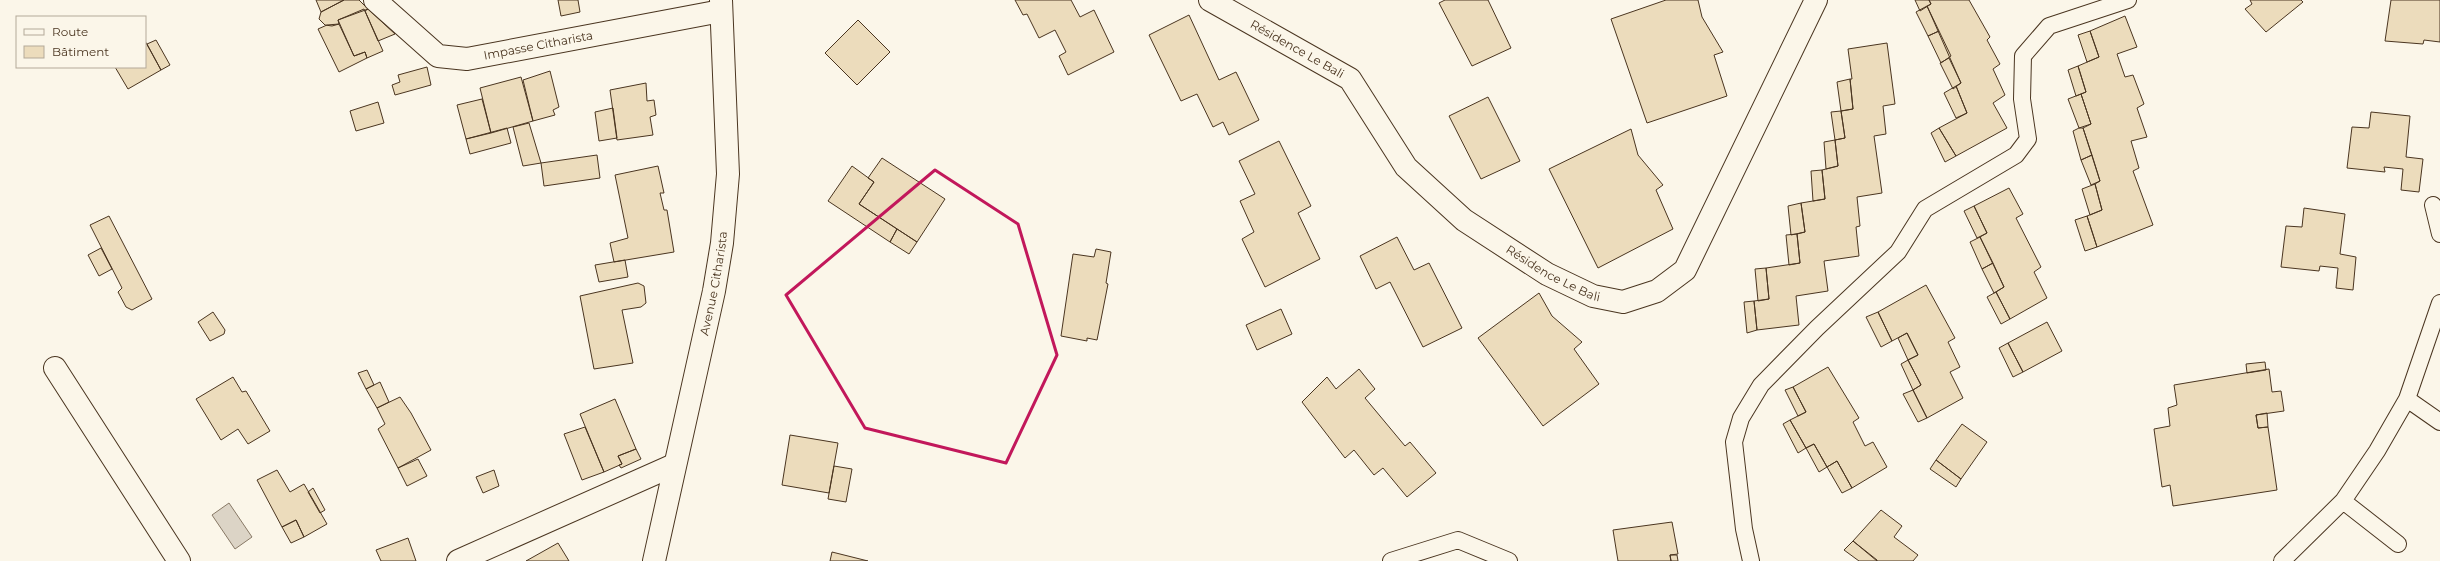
<svg xmlns="http://www.w3.org/2000/svg" width="2440" height="561" font-family="Montserrat,sans-serif">
<rect width="100%" height="100%" fill="#fbf6e9"/>
<path fill="#dcd4c6" stroke="#887966" d="M229,503L252,537L235,549L212,515Z"/>
<path fill="#ecdcbc" stroke="#4a3520" d="M316,0H344L321,12Z
M344,0H359L368,9L338,20L339,24L332,26L325,25L319,19L321,12Z
M558,0H578L580,12L561,16Z
M1015,0H1071L1080,17L1094,10L1114,52L1068,75L1059,56L1066,52L1055,30L1039,38L1027,14L1023,15Z
M1445,0H1488L1511,48L1472,66L1439,3Z
M1666,0H1698L1702,17L1723,52L1714,55L1727,96L1647,123L1611,19Z
M1915,0H1929L1931,4L1920,11Z
M1929,0H1969L1990,37L1987,40L2000,64L1993,69L2005,95L1993,103L2007,128L1956,156L1939,128L1967,113L1956,86L1961,83L1927,6L1931,4Z
M2250,0H2301L2303,2L2266,32L2245,9L2252,4Z
M2391,0H2440V42L2424,40L2423,44L2385,41Z
M1927,6L1939,31L1928,36L1916,12Z
M364,9L383,51L367,58L365,52L354,56L338,20Z
M368,9L395,34L378,41L365,11Z
M1189,15L1219,80L1236,72L1259,120L1229,135L1223,122L1213,127L1197,94L1181,101L1149,35Z
M2125,16L2137,47L2117,54L2125,77L2133,75L2144,104L2137,108L2147,137L2131,141L2139,168L2133,171L2153,225L2097,247L2087,216L2102,210L2095,184L2100,181L2083,128L2091,124L2081,94L2086,92L2078,66L2099,57L2090,31Z
M858,20L890,52L857,85L825,53Z
M339,24L354,56L365,52L367,58L339,72L318,29L327,25Z
M1939,31L1951,56L1941,63L1928,36Z
M2090,31L2099,57L2087,62L2078,35Z
M156,40L170,65L161,70L147,44Z
M145,41L161,70L128,89L115,67H145Z
M1887,43L1895,104L1883,106L1886,134L1874,136L1882,193L1857,197L1860,226L1856,227L1859,256L1824,261L1828,291L1796,296L1799,325L1757,330L1754,301L1769,299L1766,268L1800,263L1797,234L1805,232L1801,203L1825,199L1822,170L1838,166L1835,140L1845,138L1841,111L1853,109L1850,79H1852L1848,49Z
M1949,58L1961,83L1953,89L1940,63Z
M2078,66L2086,92L2076,96L2068,70Z
M427,67L431,85L395,95L392,85L400,82L398,75Z
M550,71L559,107L553,110L555,115L533,121L523,80Z
M521,77L533,121L491,133L480,88Z
M1850,79L1853,109L1841,111L1837,82Z
M646,83L647,101L654,100L656,115L650,117L653,135L617,140L610,90Z
M1956,86L1967,113L1956,118L1944,93Z
M2081,94L2091,124L2079,128L2068,99Z
M1488,97L1520,161L1481,179L1449,116Z
M482,99L491,133L466,139L457,105Z
M378,102L384,123L356,131L350,111Z
M613,108L617,138L599,141L595,112Z
M1841,111L1845,138L1835,140L1831,112Z
M2371,112L2410,116L2406,157L2423,159L2419,192L2401,190L2403,169L2384,167L2385,172L2347,168L2352,127L2369,128Z
M529,123L541,163L523,166L513,127Z
M507,128L511,143L470,154L466,139Z
M1939,128L1956,156L1945,162L1931,133Z
M2079,128H2083L2092,155L2081,160L2073,131Z
M1631,129L1638,155L1663,185L1656,190L1673,229L1598,268L1549,169Z
M1835,140L1838,166L1826,169L1824,142Z
M1279,141L1311,206L1298,213L1320,259L1265,287L1242,239L1254,232L1240,201L1255,194L1239,161Z
M597,155L600,178L544,186L541,163Z
M2092,155L2100,181L2091,185L2081,160Z
M882,158L945,199L917,242L859,204L874,182L868,178Z
M658,166L664,193H660L664,210H667L674,252L614,262L610,243L628,238L615,175Z
M852,166L874,182L859,204L897,229L890,242L828,201Z
M1822,170L1825,199L1813,201L1811,171Z
M2095,184L2102,210L2090,215L2082,189Z
M2009,188L2023,214L2016,218L2041,267L2034,272L2047,298L2010,319L1996,292L2004,287L1980,237L1987,233L1974,206Z
M1801,203L1805,232L1791,235L1788,206Z
M1974,206L1987,233L1977,238L1964,211Z
M2304,208L2345,214L2340,254L2356,257L2353,290L2336,288L2338,268L2320,266L2319,271L2281,267L2286,226L2302,227Z
M109,216L152,299L132,310L126,307L118,292L122,288L90,225Z
M2087,216L2097,247L2085,251L2075,220Z
M897,229L917,242L909,254L890,242Z
M1797,234L1800,263L1789,265L1786,235Z
M1397,237L1414,270L1429,263L1462,328L1423,347L1390,282L1376,289L1360,256Z
M1980,237L1993,263L1982,269L1970,242Z
M101,248L112,269L99,276L88,255Z
M1096,249L1111,252L1106,283L1108,284L1097,340L1087,338V341L1061,336L1073,254L1094,257Z
M625,260L628,277L599,282L595,265Z
M1993,263L2004,287L1994,293L1982,269Z
M1766,268L1769,299L1758,301L1755,269Z
M638,283L644,286L646,303L641,307L622,310L633,363L594,369L580,296Z
M1926,285L1955,338L1948,342L1960,367L1950,372L1963,398L1927,418L1913,390L1921,385L1908,360L1918,355L1907,333L1892,341L1878,312Z
M1996,292L2010,319L2001,324L1987,297Z
M1539,293L1552,316L1582,342L1574,349L1599,384L1543,426L1478,338Z
M1754,301L1757,330L1747,333L1744,302Z
M1281,309L1292,334L1257,350L1246,325Z
M213,312L225,330L224,334L210,341L198,322Z
M1878,312L1892,341L1881,347L1866,317Z
M2047,322L2062,351L2023,372L2008,343Z
M1907,333L1918,355L1908,360L1898,338Z
M2008,343L2023,372L2013,377L1999,348Z
M1908,360L1921,385L1913,390L1901,364Z
M2265,362L2266,370L2247,373L2246,364Z
M1828,367L1859,418L1853,422L1865,446L1873,442L1887,467L1852,488L1837,461L1827,467L1814,444L1806,448L1790,420L1806,412L1793,387Z
M1359,369L1375,389L1365,398L1405,446L1410,442L1436,473L1407,497L1383,468L1374,475L1354,450L1345,458L1302,402L1327,377L1336,389Z
M2269,369L2272,392L2281,391L2284,411L2256,415L2258,428L2268,427L2277,490L2173,506L2170,485L2162,487L2154,429L2170,426L2168,408L2177,405L2174,385Z
M367,370L374,385L366,389L358,373Z
M233,377L242,392L246,391L270,431L248,444L238,429L221,440L196,399Z
M380,382L389,402L377,408L366,389Z
M1793,387L1806,412L1798,416L1785,390Z
M1913,390L1927,418L1918,422L1903,394Z
M400,397L411,413L431,450L398,468L378,429L385,424L377,408Z
M615,399L636,449L618,456L622,464L604,472L580,414Z
M2267,413L2268,427L2258,428L2256,415Z
M1790,420L1806,448L1798,453L1783,424Z
M1962,424L1987,442L1961,479L1936,460Z
M585,427L604,472L582,480L564,434Z
M790,435L838,443L829,493L782,485Z
M1814,444L1827,467L1819,472L1806,448Z
M636,449L641,459L621,468L619,465L622,464L618,456Z
M418,459L427,476L407,486L398,468Z
M1936,460L1961,479L1956,487L1930,469Z
M1837,461L1852,488L1842,493L1827,467Z
M834,466L852,469L846,502L828,499Z
M277,470L290,492L304,484L327,524L304,537L296,520L282,527L257,480Z
M494,470L499,486L483,493L476,477Z
M313,488L325,510L320,513L308,492Z
M1881,510L1902,526L1894,537L1918,555L1913,561H1877L1853,541Z
M296,520L304,537L291,543L282,527Z
M1672,522L1678,554L1670,555L1671,561H1618L1613,530Z
M408,538L416,561H381L376,550Z
M1853,541L1877,560V561H1859L1844,550Z
M558,543L569,561H526Z
M832,552L868,561H830Z
M1670,555H1677L1678,561H1671Z"/>
<g fill="none" stroke-linecap="round" stroke-linejoin="round">
<defs>
<path id="service" d="M2433,205L2440,234
M2407,399L2440,422
M2343,501L2398,544
M1391,561L1458,540L1509,561
M1751,561L1744,529L1734,442L1741,418L1761,385L1817,328L1898,252L1925,209L2016,155L2028,139L2022,99L2023,56L2049,26L2128,0
M2282,561L2343,501L2377,451L2407,399L2440,303"/>
<g id="minor">
<path id="s1" d="M375,0L438,56L467,59L721,11"/>
<path id="s2" d="M1210,0L1350,79L1406,167L1464,220L1547,274L1593,296L1623,302L1657,291L1685,270L1816,0"/>
<path d="M55,368L179,561"/>
<path d="M458,561L674,465"/>
</g>
<g id="tertiary">
<path id="s3" d="M654,561L714,291L722,243L728,174L721,0"/>
</g>
</defs>
<use href="#service" stroke="#4a3520" stroke-width="18"/>
<use href="#minor" stroke="#4a3520" stroke-width="24"/>
<use href="#tertiary" stroke="#4a3520" stroke-width="24"/>
<use href="#service" stroke="#fbf6e9" stroke-width="16"/>
<use href="#minor" stroke="#fbf6e9" stroke-width="22"/>
<use href="#tertiary" stroke="#fbf6e9" stroke-width="22"/>
</g>
<path fill="none" stroke="#c2185b" stroke-width="3" stroke-linejoin="round" d="M935,170L1018,224L1057,355L1006,463L865,428L786,295Z"/>
<g text-anchor="middle" stroke-width="3" stroke-linejoin="round" paint-order="stroke">
<g font-size="12" fill="#4a3520" stroke="#fbf6e9">
<text dy="4" stroke="none"><textPath href="#s1" startOffset="186">Impasse Citharista</textPath></text>
<text dy="4" stroke="none"><textPath href="#s2" startOffset="100">Résidence Le Bali</textPath></text>
<text dy="4" stroke="none"><textPath href="#s2" startOffset="448">Résidence Le Bali</textPath></text>
<text dy="4" stroke="none"><textPath href="#s3" startOffset="284">Avenue Citharista</textPath></text>
</g>
</g>
<rect x="16" y="16" width="130" height="52" fill="#fbf6e9" stroke="#b4a999"/>
<rect x="24" y="29" width="20" height="6" fill="#fbf6e9" stroke="#b4a999"/>
<text x="52" y="36" font-size="12" fill="#4a3520">Route</text>
<rect x="24" y="46" width="20" height="12" fill="#ecdcbc" stroke="#b4a999"/>
<text x="52" y="56" font-size="12" fill="#4a3520">Bâtiment</text>
</svg>
